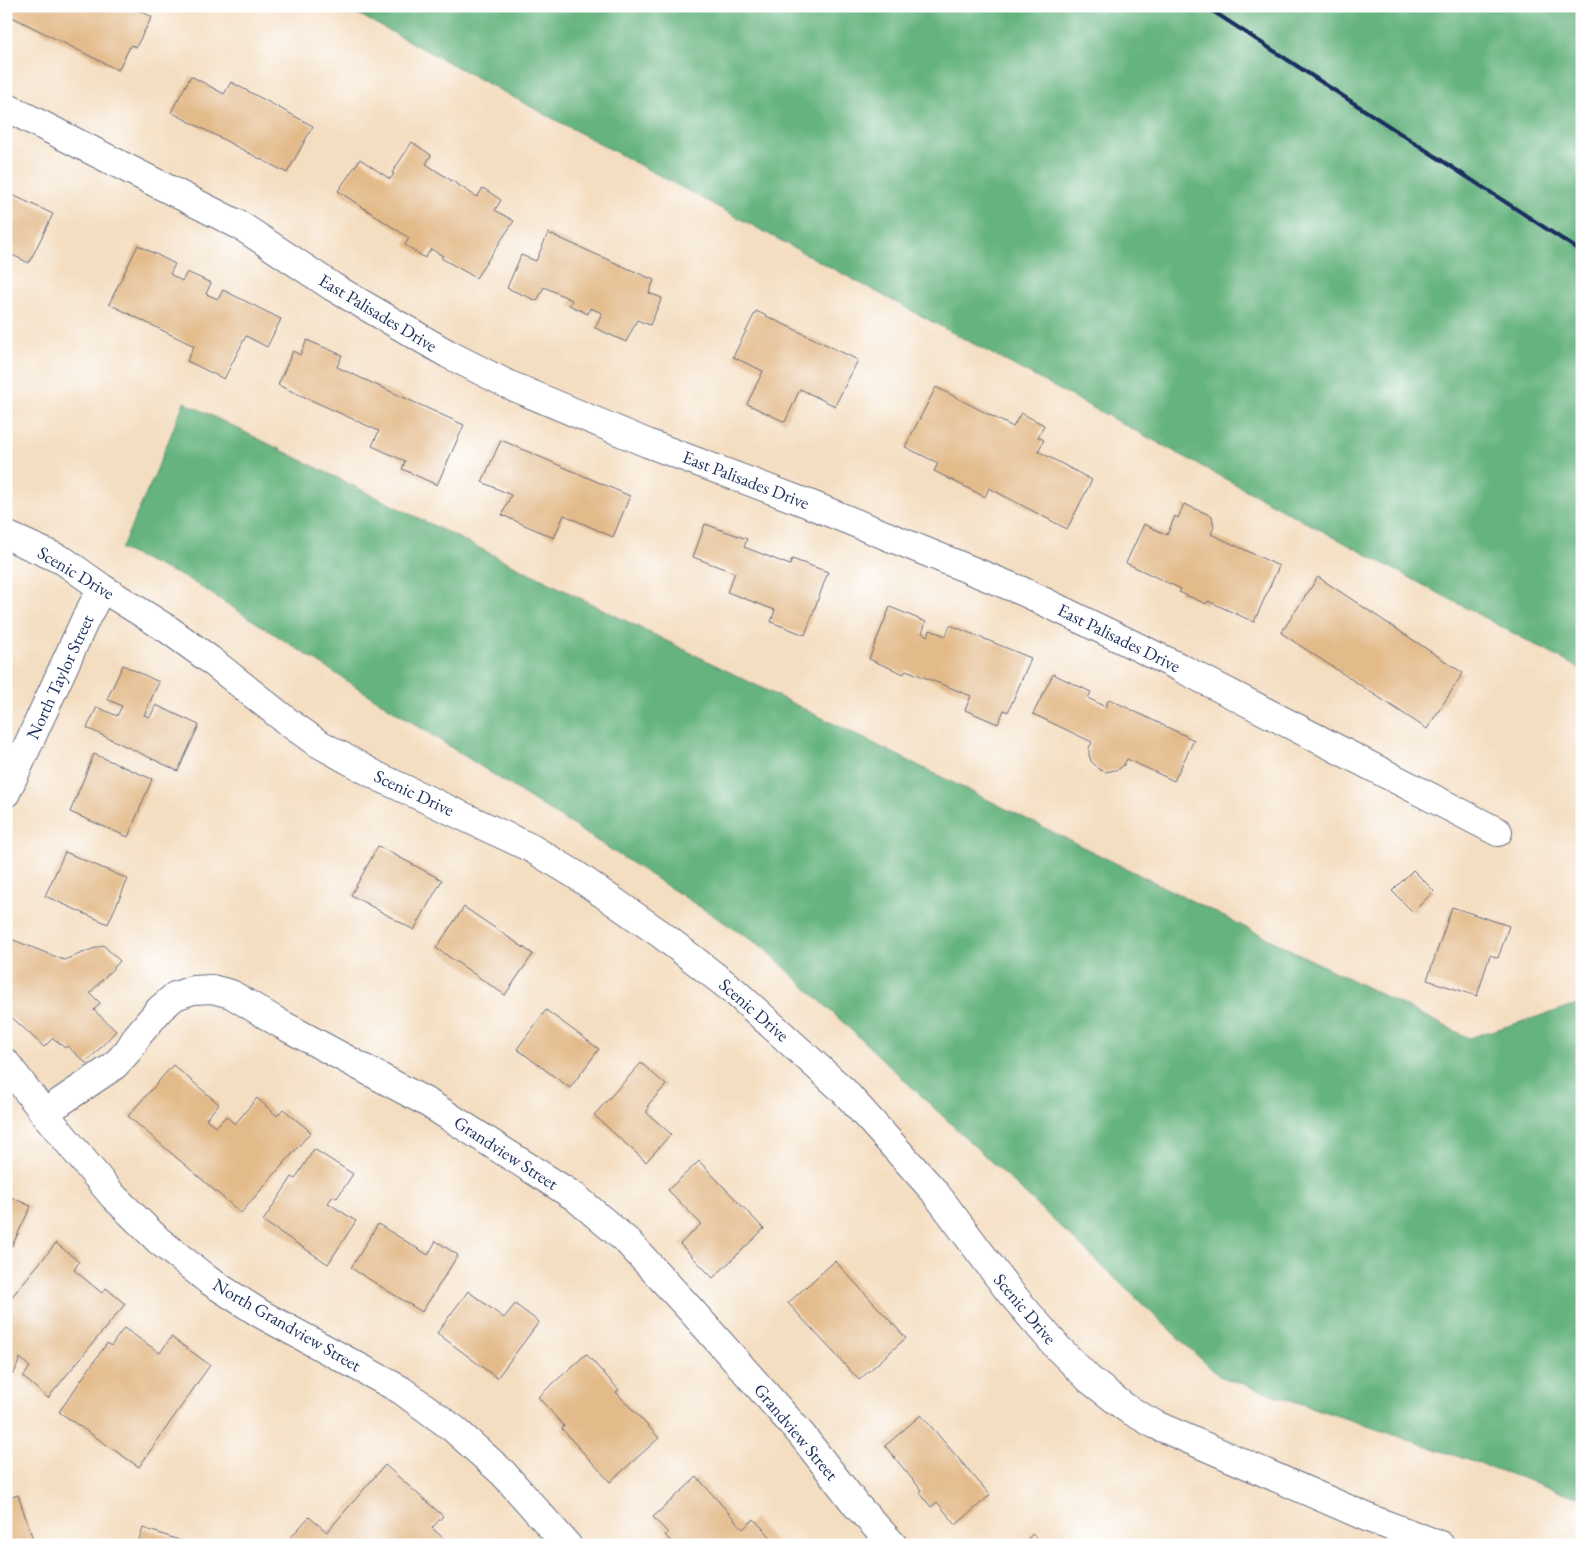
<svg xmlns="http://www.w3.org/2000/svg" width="1588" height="1551" font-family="'EB Garamond',serif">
<rect width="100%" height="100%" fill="#fff"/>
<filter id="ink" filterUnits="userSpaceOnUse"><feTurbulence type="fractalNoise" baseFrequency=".02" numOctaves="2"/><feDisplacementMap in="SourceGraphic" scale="10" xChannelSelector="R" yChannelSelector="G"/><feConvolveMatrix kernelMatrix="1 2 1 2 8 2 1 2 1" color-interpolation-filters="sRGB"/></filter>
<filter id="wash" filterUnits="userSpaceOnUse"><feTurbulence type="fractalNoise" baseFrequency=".0096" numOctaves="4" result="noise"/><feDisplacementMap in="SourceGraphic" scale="20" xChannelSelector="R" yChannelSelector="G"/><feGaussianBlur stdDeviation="1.12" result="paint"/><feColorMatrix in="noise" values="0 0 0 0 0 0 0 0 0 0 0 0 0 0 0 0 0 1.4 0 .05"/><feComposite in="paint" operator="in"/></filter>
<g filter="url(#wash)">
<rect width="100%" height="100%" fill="#f4dec1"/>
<path fill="#65b37e" stroke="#40716e" d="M343,6H1582V670Z
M184,402L1469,1038L1582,1003V1495L1575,1496L1219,1376L764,948L190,580L121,549L155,474Z"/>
<g id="blocks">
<path fill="#e3ba89" d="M6,6H131L152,17L136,47L131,45L118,70L6,14Z
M191,76L224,94L231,82L313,126L287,173L171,112Z
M412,142L431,155L426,164L477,197L483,188L501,200L495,210L514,221L476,278L441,258L443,256L431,249L425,258L405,245L409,238L338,191L360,159L390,179L394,174L392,173Z
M6,192L53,214L29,263L6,252Z
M548,233L654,280L649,293L662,298L650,325L637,320L626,342L595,328L602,313L590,308L588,314L569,305L572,300L544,287L537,301L507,288L521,255L536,261Z
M138,245L175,264L170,274L182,281L187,272L211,283L206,294L218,299L223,290L281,319L267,347L246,336L224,379L187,361L194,346L109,304Z
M756,311L858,360L835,406L800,389L785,422L747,404L763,371L733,357Z
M307,340L342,355L337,367L464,425L437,485L402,469L405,461L372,446L379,431L278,385L293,351L300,355Z
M936,387L1013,427L1021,413L1044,425L1038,437L1044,440L1038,451L1092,480L1067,529L989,488L985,497L934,471L938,463L905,447Z
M501,440L630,496L613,537L564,515L554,538L502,515L511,495L482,482Z
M1184,504L1212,516L1214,527L1211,534L1279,566L1254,622L1208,601L1206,604L1179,592L1181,589L1126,563L1144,524L1167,535L1175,516L1178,518Z
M705,524L747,539L744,547L790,565L792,559L828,572L805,635L771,622L775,610L727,592L735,573L693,557Z
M1318,577L1463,673L1427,729L1281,633Z
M890,607L926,622L922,633L928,636L930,630L946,636L950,625L1031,658L1008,712L1004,710L998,724L965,710L971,696L906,670L904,674L869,659Z
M123,665L159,682L144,715L150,717L156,705L199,725L178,771L87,728L97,707L117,716L122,706L107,699Z
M1053,674L1091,692L1088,698L1105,707L1109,699L1194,740L1174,781L1127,759L1124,765L1119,769L1106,772L1100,770L1091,761L1089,755V748L1092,742L1033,714Z
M94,754L152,779L128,837L70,812Z
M378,846L442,880L414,930L351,895Z
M65,852L128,879L108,924L45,896Z
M1413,870L1434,891L1413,912L1392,891Z
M464,907L533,954L505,995L436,948Z
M1452,907L1509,926L1498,958L1490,955L1477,996L1427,980Z
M6,937L64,960L103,945L120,961L90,993L100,1003L94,1010L116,1031L86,1063L67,1046L65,1048L53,1038L44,1047L6,1012Z
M546,1010L599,1049L570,1088L517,1049Z
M641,1063L666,1085L648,1105L647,1113L671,1134L646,1162L594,1115Z
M173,1065L219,1104L206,1119L216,1127L226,1116L235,1124L257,1098L277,1116L283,1109L311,1132L241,1213L128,1116Z
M314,1149L353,1174L337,1198L333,1196L328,1203L356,1221L328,1264L263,1221L292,1177L295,1179Z
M699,1161L764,1229L713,1278L680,1244L701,1224L668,1190Z
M6,1195L31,1206L12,1246L6,1243Z
M378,1224L428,1255L436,1241L458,1255L422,1312L351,1268Z
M56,1243L79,1262L74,1270L102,1293L106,1288L125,1304L48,1398L23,1377L30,1367L20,1358L14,1374L6,1371V1309L10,1299Z
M835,1261L906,1338L859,1380L788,1303Z
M468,1291L504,1318L515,1304L539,1322L497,1378L437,1333Z
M124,1328L160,1353L171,1337L210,1365L139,1467L59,1412L107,1343L111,1346Z
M586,1354L619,1390L616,1392L659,1438L610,1482L562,1429L564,1426L538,1397Z
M921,1415L990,1495L956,1525L937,1502L931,1507L920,1493L922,1491L885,1446Z
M385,1465L443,1516L432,1528L443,1538L437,1545H298L290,1538L309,1517L327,1532Z
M697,1477L743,1529L754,1519L778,1545H674L665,1535L668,1533L653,1517Z
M18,1495L35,1545H6V1499Z
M143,1528L191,1544V1545H137Z
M1032,1534L1044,1545H1023Z"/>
</g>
</g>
<g filter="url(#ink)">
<use href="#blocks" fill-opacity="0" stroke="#676c81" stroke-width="1"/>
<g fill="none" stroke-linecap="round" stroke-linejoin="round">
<defs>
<path id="minor" d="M6,107L241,226L333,287L448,354L507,384L647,443L809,504L1022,591L1179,667L1498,832
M6,535L64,561L102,588L169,630L209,659L288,722L316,742L379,777L531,848L576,875L662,935L734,991L843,1090L934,1191L1009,1291L1058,1348L1090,1380L1126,1408L1156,1425L1371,1519L1440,1545
M6,793L85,620L102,588
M6,1063L44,1113L113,1196L158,1240L208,1280L261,1314L401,1390L454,1429L503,1473L567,1545
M44,1113L114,1066L128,1051L138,1035L160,1009L175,996L193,990L212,989L231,994L281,1024L428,1103L575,1197L627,1241L689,1308L801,1434L857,1506L893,1545"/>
</defs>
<use href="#minor" stroke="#676c81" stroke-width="30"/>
<use href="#minor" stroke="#fff" stroke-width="28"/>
<path stroke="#1b2f5e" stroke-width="4" d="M1205,6L1582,252"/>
</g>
</g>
<g text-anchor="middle" stroke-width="5" stroke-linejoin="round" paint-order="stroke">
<g font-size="18" fill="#1b2f5e" stroke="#fff">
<text transform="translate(378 313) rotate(31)" y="6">East Palisades Drive</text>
<text transform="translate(746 480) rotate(21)" y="6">East Palisades Drive</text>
<text transform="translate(76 573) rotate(31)" y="6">Scenic Drive</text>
<text transform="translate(1119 638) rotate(26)" y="6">East Palisades Drive</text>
<text transform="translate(60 677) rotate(-65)" y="6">North Taylor Street</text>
<text transform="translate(414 793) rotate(25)" y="6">Scenic Drive</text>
<text transform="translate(754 1010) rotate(41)" y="6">Scenic Drive</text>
<text transform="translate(506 1153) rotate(33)" y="6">Grandview Street</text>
<text transform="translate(1025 1309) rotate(50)" y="6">Scenic Drive</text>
<text transform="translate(287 1325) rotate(30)" y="6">North Grandview Street</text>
<text transform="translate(796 1432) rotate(50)" y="6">Grandview Street</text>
</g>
</g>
<rect width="1588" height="1551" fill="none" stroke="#fff" stroke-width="25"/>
</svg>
